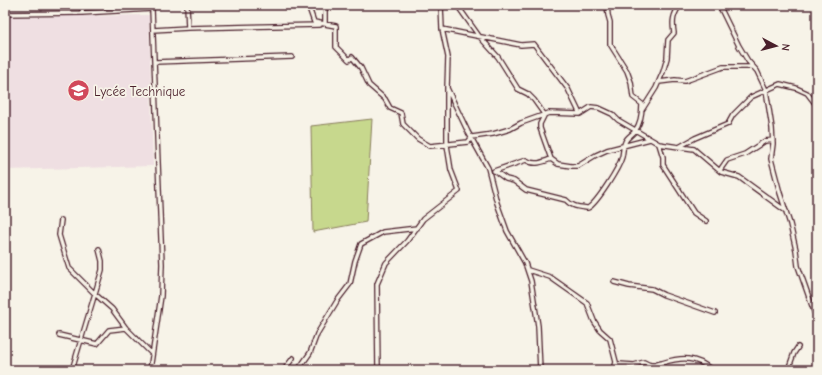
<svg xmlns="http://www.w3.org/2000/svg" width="822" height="375" font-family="'Comic Neue',sans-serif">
<rect width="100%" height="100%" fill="#f7f3e8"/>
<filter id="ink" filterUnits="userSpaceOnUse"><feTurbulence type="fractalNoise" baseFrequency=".025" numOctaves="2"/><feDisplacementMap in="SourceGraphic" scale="8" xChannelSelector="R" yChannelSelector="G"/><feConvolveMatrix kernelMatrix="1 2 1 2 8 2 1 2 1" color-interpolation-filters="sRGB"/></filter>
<g filter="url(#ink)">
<path fill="#efdfe2" d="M149,15L153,166L5,170V17Z"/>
<path fill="#c7d88d" stroke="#887c5c" d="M372,119L366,222L313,232L311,126Z"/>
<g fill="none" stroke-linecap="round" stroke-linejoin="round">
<defs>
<path id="minor" d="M187,5L188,28
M308,5L314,22L336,26V47L349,60L352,57L361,68L369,85L385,99L390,108L401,113L403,124L418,139L430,146L468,142L472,137L493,134L510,129L521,123L549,113L580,114L591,107L599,108L612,114L618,120L659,144L679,147L695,138L728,124L733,115L751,97L780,84L796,88L807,93L817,106
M325,5V24
M441,5L442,29L448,57L447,88L468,132L488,168L497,203L507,231L525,263L531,281L538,326L540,370
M457,5L479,36L498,57L518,89L528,94L534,100L544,114
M719,5L739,46L748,61L757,71L766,90L772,128L773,144L771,159L780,193L790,224L796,250L798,266L817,320
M82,13L152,9L162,264L161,296L150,370
M5,14L82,13V5
M442,29L521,45L534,44L568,89L580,114
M153,30L188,28L320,25
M155,62L292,57
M659,82L675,80L685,81L723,67H753
M642,110L656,88L663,72L667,58L668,40L674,33C672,21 673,15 680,5
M545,114L540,124V128L551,159L558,164L571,166H578L596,155L607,150L650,139
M659,144L663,157V165L694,213L706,221
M680,147L694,149L721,172L739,177L786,211
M720,170L727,160L745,154L765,141L773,140
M494,171L526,160C535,166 542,162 551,159
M495,171L506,179L514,181L526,190L566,200C572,207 580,207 588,208C597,203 619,168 622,157C623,153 623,146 625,142C627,137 632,135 635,131C641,123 642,113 642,104L633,97L631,82L627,71L610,44V22L608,15L607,5
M61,220L59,235L69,268L95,294L112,309L126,328L152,354
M528,270L550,277L587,303L594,321L600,330L610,339L616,362L615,366
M614,282L629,286L652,289L664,295L715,313
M59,335L97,344L109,330L126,328
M72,370L102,270V261L99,249
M284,370L293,358
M298,370L310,353L317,334L337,301L350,284L355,261L361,244L383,232L417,228
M378,370L377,284L386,263L407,241L423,219L459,191L451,170L447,145V89
M610,370L619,364L634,365L644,362C653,367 653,365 662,363C682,357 695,356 712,370
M788,370L794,353L798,347"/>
</defs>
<use href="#minor" stroke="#4a1f2b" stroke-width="6"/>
<use href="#minor" stroke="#f7f3e8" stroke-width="3.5"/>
</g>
</g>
<defs>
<symbol id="school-disc" viewBox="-11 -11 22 22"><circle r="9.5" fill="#d1495b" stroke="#f7f3e8"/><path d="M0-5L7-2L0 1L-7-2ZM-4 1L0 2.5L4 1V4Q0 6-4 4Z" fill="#fff"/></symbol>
</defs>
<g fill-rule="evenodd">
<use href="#school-disc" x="66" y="78" width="25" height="25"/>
</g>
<g text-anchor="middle" stroke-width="3.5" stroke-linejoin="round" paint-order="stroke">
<g font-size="13" fill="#4a1f2b" stroke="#f7f3e8" text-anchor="start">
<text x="94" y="96">Lycée Technique</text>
</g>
</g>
<rect width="822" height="375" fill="none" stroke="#f7f3e8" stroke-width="20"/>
<rect x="10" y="10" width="802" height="355" fill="none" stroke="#4a1f2b" stroke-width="1.5" filter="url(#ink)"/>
<g transform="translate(776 46) rotate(97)" stroke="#f7f3e8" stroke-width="3" paint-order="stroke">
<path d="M0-3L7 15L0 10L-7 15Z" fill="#4a1f2b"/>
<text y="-6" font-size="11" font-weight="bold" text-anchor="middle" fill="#4a1f2b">N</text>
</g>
</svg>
